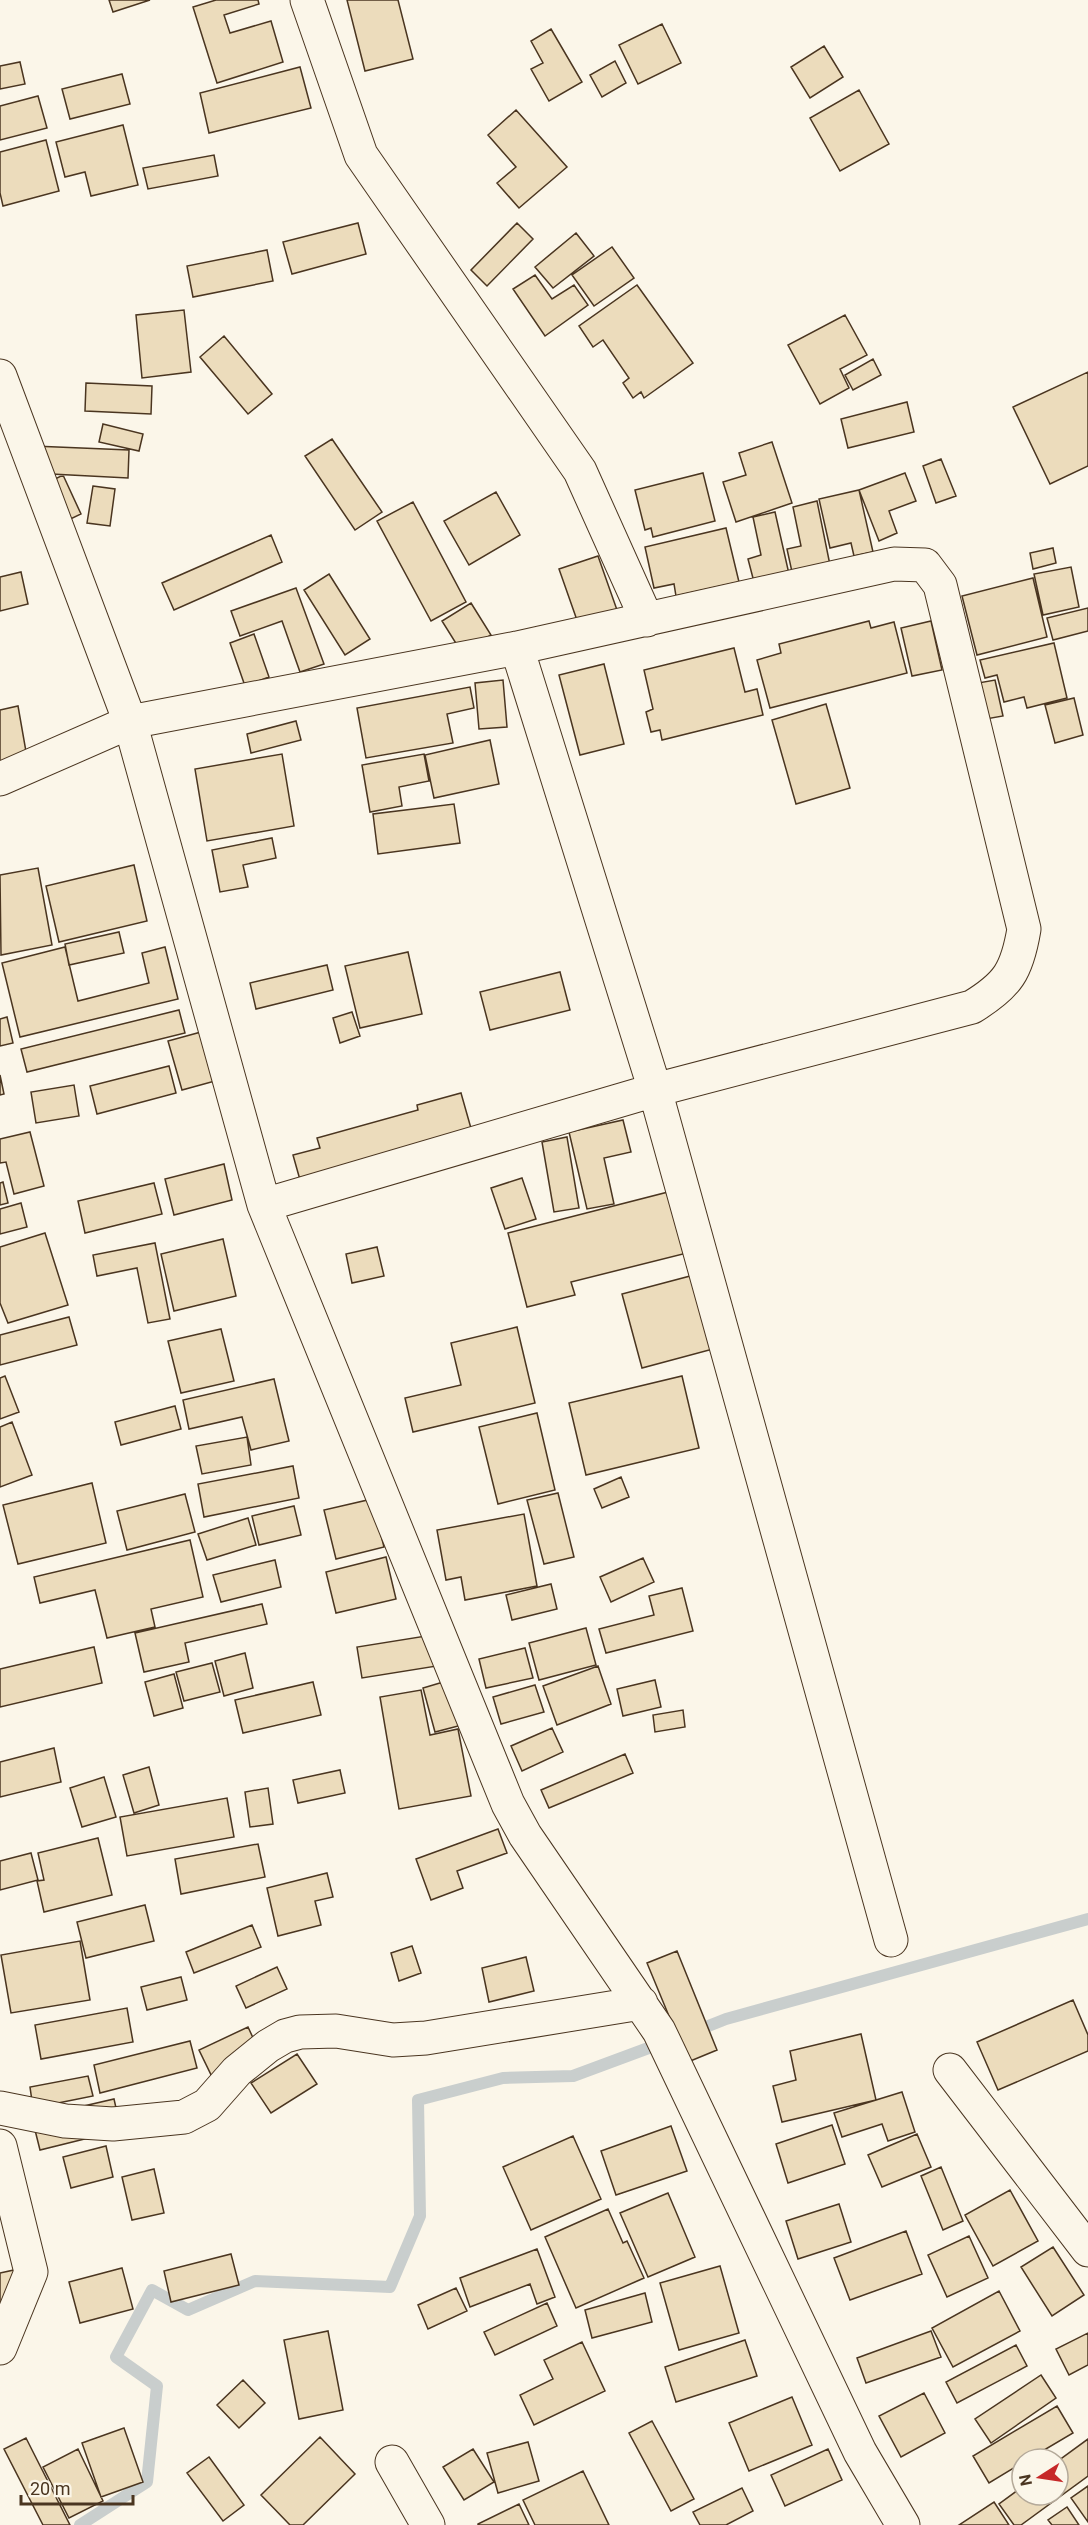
<svg xmlns="http://www.w3.org/2000/svg" width="1088" height="2525" font-family="Roboto,sans-serif">
<rect width="100%" height="100%" fill="#fbf6e9"/>
<g fill="none" stroke-linecap="round" stroke-linejoin="round">
<path stroke="#c9cecd" stroke-width="12" d="M693,2032L726,2019L1088,1919
M80,2525L147,2482L157,2386L116,2357L152,2290L188,2310L255,2281L390,2287L420,2216L418,2100L503,2078L573,2076L662,2043"/>
</g>
<path fill="#ecdcbc" stroke="#4a3520" stroke-width="1.5" d="M109,0H150L113,12Z
M216,0H258L259,4L224,15L230,33L271,21L283,62L217,83L193,7Z
M347,0H398L413,59L365,71Z
M662,24L681,63L638,84L619,45Z
M551,29L582,82L549,101L531,69L543,63L531,41Z
M824,46L843,77L810,98L791,67Z
M615,61L626,83L602,97L590,75Z
M20,62L25,84L0,89V66Z
M300,67L311,108L209,133L200,93Z
M122,74L130,104L70,119L62,89Z
M859,90L889,144L840,171L810,118Z
M38,96L47,128L0,140V106Z
M516,110L567,167L519,208L497,183L516,167L488,135Z
M123,125L138,185L91,196L85,172L65,177L56,142Z
M46,140L59,191L3,206L0,193V152Z
M214,155L218,176L148,189L143,168Z
M358,223L366,254L292,274L283,242Z
M517,223L533,239L487,286L471,270Z
M576,233L594,256L553,288L535,267Z
M612,247L634,278L594,306L572,275Z
M267,250L273,281L193,297L187,266Z
M535,275L552,299L574,285L588,305L545,336L513,289Z
M637,285L693,363L644,398L641,392L633,398L623,383L629,378L603,340L593,347L579,326Z
M184,310L191,372L142,378L136,315Z
M845,315L867,355L840,369L849,388L820,404L788,345Z
M224,336L272,394L248,414L200,357Z
M873,359L881,375L853,390L845,375Z
M1088,372V466L1050,484L1013,407Z
M86,383L152,386L151,414L85,411Z
M907,402L914,432L848,448L841,419Z
M103,424L143,434L139,451L99,442Z
M332,439L382,512L355,530L305,456Z
M772,442L792,503L736,522L723,482L746,475L739,453Z
M33,446L129,450L128,478L32,473Z
M941,459L956,496L936,503L923,466Z
M703,473L715,521L653,537L651,528L645,530L635,490Z
M905,473L916,501L889,511L897,533L879,541L859,490Z
M63,475L81,514L58,525L41,486Z
M93,486L115,489L110,526L87,523Z
M859,490L873,552L854,556L851,543L830,548L819,499Z
M496,492L520,535L469,565L444,521Z
M817,501L830,565L792,572L787,549L801,546L793,507Z
M413,502L466,602L431,621L377,521Z
M775,512L789,574L754,582L748,559L761,555L753,517Z
M726,528L739,582L676,596L674,584L654,588L645,547Z
M271,535L282,562L174,610L162,583Z
M1053,548L1056,563L1033,569L1030,553Z
M598,556L617,610L578,623L559,569Z
M1071,567L1079,607L1043,615L1034,574Z
M21,572L28,604L0,611V577Z
M329,574L370,639L345,655L304,590Z
M1033,578L1047,637L977,655L962,596Z
M296,588L324,664L300,672L282,621L240,636L231,611Z
M471,603L491,635L462,653L442,621Z
M1088,608V631L1053,640L1047,618Z
M869,621L871,628L894,622L907,673L770,708L757,660L781,653L779,644Z
M931,621L942,670L912,676L901,628Z
M254,634L269,677L245,686L230,643Z
M1054,643L1067,698L1027,708L1024,697L1004,702L997,675L985,678L980,660Z
M734,648L745,692L757,689L763,715L662,740L660,730L651,732L646,712L653,709L644,670Z
M604,664L624,744L580,755L559,675Z
M503,680L507,727L479,729L475,683Z
M995,680L1003,716L986,719L978,683Z
M470,687L474,708L447,714L453,743L366,758L357,708Z
M1074,698L1083,735L1055,743L1045,705Z
M826,704L850,788L796,804L772,720Z
M18,706L31,780L0,785V710Z
M296,721L301,740L251,753L247,734Z
M490,740L499,784L434,798L425,755Z
M282,754L294,826L207,841L195,769Z
M424,754L429,781L399,787L402,806L370,812L362,765Z
M454,804L460,843L378,854L373,814Z
M272,838L276,858L243,865L248,887L220,892L212,850Z
M134,865L147,921L59,942L46,886Z
M38,868L52,945L1,955L0,875Z
M119,932L124,953L69,965L65,944Z
M65,947L78,1001L149,983L142,953L165,947L178,999L20,1037L2,963Z
M408,952L422,1014L360,1028L345,966Z
M327,965L333,990L256,1009L250,983Z
M560,972L570,1010L490,1030L480,992Z
M179,1010L185,1033L27,1072L21,1049Z
M352,1012L360,1036L340,1043L333,1018Z
M7,1017L13,1043L0,1046V1019Z
M201,1032L215,1081L182,1090L168,1041Z
M169,1066L176,1093L97,1114L90,1086Z
M0,1075L4,1094L0,1095Z
M74,1085L79,1116L36,1123L31,1092Z
M461,1093L474,1139L302,1187L293,1155L320,1148L317,1138L418,1110L417,1105Z
M623,1120L631,1152L604,1158L614,1204L587,1209L569,1132Z
M30,1132L44,1186L14,1194L6,1162L0,1163V1139Z
M567,1137L579,1208L554,1212L542,1142Z
M224,1164L232,1200L174,1215L165,1179Z
M522,1178L536,1219L505,1229L491,1188Z
M3,1182L8,1203L0,1205V1183Z
M154,1183L162,1214L85,1233L78,1201Z
M672,1191L687,1253L571,1282L575,1295L527,1307L508,1233Z
M21,1203L27,1227L0,1234V1209Z
M45,1233L68,1305L8,1323L0,1303V1247Z
M223,1239L236,1296L174,1311L161,1254Z
M155,1243L170,1319L148,1323L137,1268L97,1276L93,1255Z
M377,1247L384,1276L352,1283L346,1254Z
M694,1275L713,1349L642,1368L622,1294Z
M69,1317L77,1345L0,1365V1335Z
M517,1327L535,1403L413,1432L405,1398L461,1385L451,1343Z
M221,1329L234,1381L181,1393L168,1341Z
M5,1376L19,1412L0,1419V1378Z
M682,1376L699,1448L586,1475L569,1403Z
M274,1379L289,1441L251,1450L242,1417L189,1429L183,1400Z
M175,1406L181,1429L121,1445L115,1422Z
M537,1413L555,1490L498,1504L479,1427Z
M12,1422L32,1475L0,1487V1427Z
M247,1437L251,1465L202,1474L196,1446Z
M293,1466L299,1498L204,1517L198,1484Z
M621,1477L629,1497L602,1508L594,1489Z
M92,1483L106,1543L18,1564L3,1505Z
M558,1493L574,1557L544,1564L527,1500Z
M185,1494L195,1532L127,1550L117,1511Z
M372,1499L384,1547L336,1559L324,1510Z
M294,1506L301,1535L259,1545L252,1516Z
M524,1514L537,1586L465,1600L461,1577L446,1580L437,1530Z
M248,1518L256,1545L207,1560L198,1534Z
M190,1540L203,1597L151,1609L155,1627L107,1638L95,1590L40,1603L34,1577Z
M386,1557L396,1599L336,1613L326,1572Z
M643,1558L654,1582L611,1602L600,1577Z
M275,1560L281,1587L221,1602L213,1575Z
M551,1584L557,1609L512,1620L506,1595Z
M682,1588L693,1631L606,1653L599,1629L654,1615L649,1596Z
M262,1604L267,1624L185,1643L189,1662L144,1672L135,1633Z
M586,1628L596,1665L539,1680L529,1643Z
M432,1635L437,1666L362,1678L357,1647Z
M94,1647L102,1683L0,1707V1669Z
M525,1648L533,1678L486,1688L479,1659Z
M245,1653L253,1688L224,1696L215,1661Z
M212,1663L220,1692L184,1701L176,1672Z
M598,1666L611,1704L557,1725L543,1686Z
M174,1674L183,1708L154,1716L145,1682Z
M450,1680L462,1725L435,1732L423,1688Z
M655,1680L661,1707L623,1716L617,1689Z
M313,1682L321,1715L243,1733L235,1700Z
M535,1685L544,1712L501,1724L493,1697Z
M421,1690L430,1735L458,1729L471,1796L399,1809L380,1697Z
M683,1710L685,1727L655,1732L653,1715Z
M552,1728L563,1752L522,1771L511,1746Z
M54,1748L61,1782L0,1797V1762Z
M625,1754L633,1773L549,1808L541,1790Z
M149,1767L159,1805L134,1813L123,1775Z
M340,1770L345,1793L298,1803L293,1780Z
M104,1777L116,1817L82,1827L70,1788Z
M268,1788L273,1824L250,1827L245,1792Z
M227,1798L234,1837L127,1856L120,1817Z
M498,1829L507,1853L457,1871L463,1888L431,1900L416,1859Z
M98,1838L112,1895L44,1912L37,1881L44,1880L38,1853Z
M258,1844L265,1877L181,1894L175,1859Z
M31,1853L38,1880L0,1890V1861Z
M327,1873L333,1897L315,1901L321,1925L278,1936L267,1888Z
M145,1905L154,1941L86,1958L77,1922Z
M252,1925L261,1947L194,1973L186,1952Z
M80,1941L90,2000L11,2013L1,1955Z
M412,1946L421,1973L399,1981L391,1953Z
M677,1951L717,2050L688,2062L647,1963Z
M526,1957L534,1991L489,2002L482,1968Z
M277,1967L287,1989L246,2008L236,1986Z
M181,1977L187,2000L147,2010L141,1987Z
M1073,2000L1088,2035V2051L998,2090L977,2042Z
M127,2008L133,2042L41,2059L35,2025Z
M248,2027L254,2040L217,2087L199,2050Z
M861,2034L876,2100L782,2122L773,2086L796,2080L790,2051Z
M190,2041L197,2068L100,2093L94,2065Z
M297,2054L317,2084L271,2113L251,2083Z
M88,2076L93,2096L33,2108L30,2087Z
M902,2092L915,2132L888,2141L882,2124L842,2137L834,2113Z
M114,2099L121,2130L40,2150L32,2118Z
M832,2125L845,2164L788,2183L776,2144Z
M671,2126L687,2171L616,2195L601,2151Z
M917,2134L931,2167L882,2187L868,2155Z
M573,2136L601,2199L531,2230L503,2167Z
M106,2146L113,2177L71,2188L63,2157Z
M941,2167L963,2221L943,2230L921,2176Z
M154,2169L164,2213L132,2220L122,2177Z
M1010,2190L1038,2241L993,2266L965,2215Z
M668,2193L695,2257L648,2277L620,2213Z
M839,2204L851,2242L798,2259L786,2221Z
M608,2209L623,2243L627,2241L644,2278L576,2308L545,2237Z
M906,2231L922,2274L850,2300L834,2258Z
M969,2236L988,2278L947,2297L928,2255Z
M1053,2247L1084,2295L1052,2316L1021,2267Z
M537,2249L555,2297L537,2304L530,2284L470,2307L460,2278Z
M231,2254L239,2285L171,2302L164,2271Z
M720,2266L739,2333L679,2350L660,2283Z
M122,2268L133,2309L80,2323L69,2282Z
M14,2270L20,2302L0,2306V2273Z
M456,2288L467,2311L428,2329L418,2305Z
M999,2291L1020,2331L953,2367L932,2328Z
M645,2293L652,2322L592,2338L585,2310Z
M547,2303L557,2326L495,2355L484,2332Z
M328,2331L343,2410L299,2419L284,2340Z
M931,2331L941,2357L866,2383L857,2358Z
M1088,2333V2365L1069,2375L1056,2349Z
M745,2340L757,2376L676,2402L665,2367Z
M582,2342L605,2391L534,2425L520,2395L553,2379L544,2360Z
M1016,2345L1027,2366L957,2403L946,2382Z
M1041,2375L1056,2398L991,2443L975,2419Z
M243,2380L265,2403L239,2428L217,2405Z
M924,2393L945,2433L901,2457L879,2416Z
M792,2397L812,2445L749,2471L729,2423Z
M1057,2406L1073,2433L1029,2459H1022V2463L989,2483L973,2456Z
M652,2421L694,2499L671,2511L629,2433Z
M124,2428L143,2482L101,2497L82,2443Z
M320,2437L355,2474L303,2525H290L261,2495Z
M26,2438L70,2525H43L4,2449Z
M1088,2439V2476L1021,2525H1014L999,2504L1022,2487V2495H1058V2461Z
M528,2442L539,2481L498,2493L487,2453Z
M78,2449L103,2501L69,2518L43,2467Z
M473,2449L494,2482L464,2500L443,2467Z
M828,2449L842,2480L785,2506L771,2475Z
M209,2457L244,2505L223,2521L187,2473Z
M583,2471L609,2525H535L523,2500Z
M1088,2486V2522L1071,2498Z
M742,2488L753,2511L726,2525H700L693,2512Z
M994,2502L1009,2525H959Z
M519,2504L529,2525H478V2524Z
M1067,2507L1079,2525H1052L1048,2520Z"/>
<g fill="none" stroke-linecap="round" stroke-linejoin="round">
<defs>
<path id="minor" d="M307,0L361,155L580,471L647,620
M0,376L130,722L264,1205L508,1804L525,1835L659,2031L860,2452L903,2525
M517,648L655,1090L891,1940
M0,779L130,722L517,648L894,564L925,565L940,585L1024,929C1017,971 1008,985 972,1007L655,1090L264,1205
M950,2070L1088,2250
M0,2108L65,2121L113,2124L184,2117L207,2105L237,2071L268,2046L285,2036L300,2032L336,2031L393,2040L426,2038L641,2003
M0,2146L31,2272L0,2348
M392,2462L428,2525"/>
</defs>
<use href="#minor" stroke="#4a3520" stroke-width="35"/>
<use href="#minor" stroke="#fbf6e9" stroke-width="33"/>
</g>
<g transform="translate(1040 2477) rotate(258)"><circle r="28" fill="#fbf6e9" stroke="#b4a999" stroke-width="1.5"/>
<path d="M0-4.5L10 22L0 15L-10 22Z" fill="#c62828"/>
<text y="-9" font-size="16" font-weight="bold" text-anchor="middle" fill="#4a3520">N</text>
</g>
<path d="M21 2495v9h112v-9" fill="none" stroke="#4a3520" stroke-width="3"/>
<text x="30" y="2495" font-size="18" fill="#4a3520" stroke="#fbf6e9" stroke-width="4.5" paint-order="stroke">20 m</text>
</svg>
